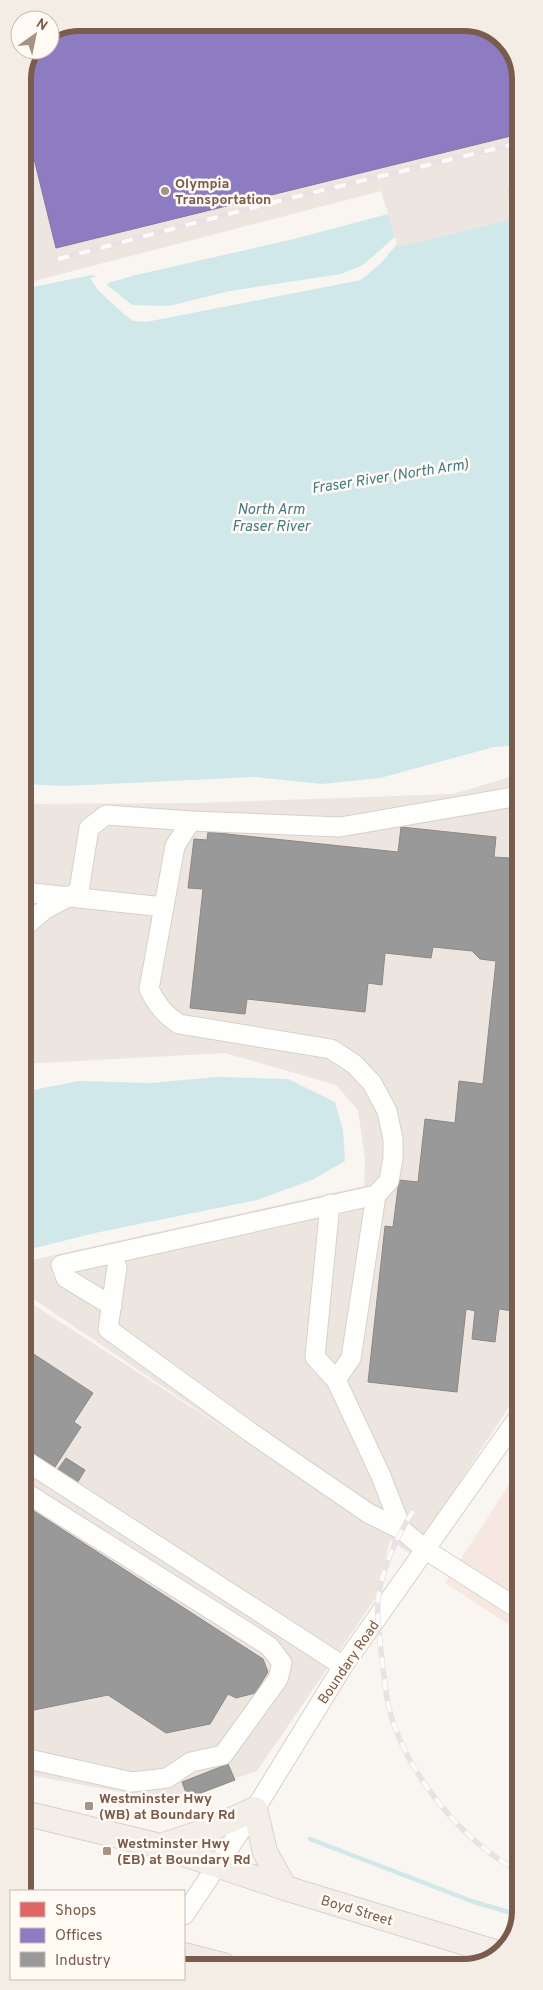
<svg xmlns="http://www.w3.org/2000/svg" width="543" height="1990" font-family="Overpass,sans-serif">
<rect width="100%" height="100%" fill="#f9f5f0"/>
<path fill="#f6e8e1" d="M520,1468V1632L445,1583Z"/>
<path fill="#ede5e0" d="M79,23H471L501,37L519,68V192L506,189L514,219L398,247L381,191L34,281L23,262V79L35,50H50V35Z
M520,774V1390L412,1555L390,1540L375,1599L257,1771L170,1801L24,1774L23,1302L28,1301L239,1438L23,1292V1262L364,1186L365,1159L358,1110L336,1085L225,1053L23,1064V804L198,803L453,794Z"/>
<path fill="#d0e8ea" d="M506,188L519,192L520,745L494,747L380,778L322,784L254,777L66,786L23,784V289L92,275L108,280L311,233L387,211L398,247L513,219Z
M217,1077L288,1079L335,1102L343,1130L345,1161L312,1180L257,1200L95,1233L23,1251V1092L79,1081L150,1083Z"/>
<path fill="#f9f5f0" d="M387,208L388,214L294,239L136,275L108,283L107,285L132,305L169,306L230,291L341,274L363,265L395,237L397,244L381,263L361,280L146,322L133,321L125,315L98,290L90,278L102,275L108,277L130,270L310,230Z"/>
<path fill="#e06666" stroke="#c1635e" d="M520,1519V1537L512,1531Z"/>
<path fill="#8e7cc3" stroke="#8872a0" d="M79,22L471,23L501,37L519,68V134L56,248L23,114V79L35,50H50V35Z"/>
<path fill="#999" stroke="#908782" d="M401,827L496,837L494,857L510,858L513,827H520V1312L499,1309L495,1342L472,1339L475,1311L466,1309L457,1392L368,1382L385,1226L393,1227L399,1180L418,1182L425,1119L455,1123L459,1081L483,1084L496,961L480,959L472,951L433,947L431,958L385,953L382,985L368,983L365,1012L247,999L245,1014L190,1008L203,889L188,888L194,839L207,840L208,832L398,852Z
M23,1347L93,1393L74,1422L81,1427L55,1467L23,1447Z
M66,1458L85,1470L76,1485L56,1472Z
M23,1504L263,1659L268,1672L255,1693L236,1698L228,1694L210,1724L166,1733L108,1695L34,1710L24,1703Z
M228,1764L235,1780L188,1798L182,1782Z"/>
<g fill="none" stroke-linecap="round" stroke-linejoin="round">
<path stroke="#d0e8ea" stroke-width="4.5" d="M310,1839L474,1902L519,1915"/>
<defs>
<path id="minor" d="M23,892L164,907
M23,928L44,910L79,891L89,828L106,815L191,821
M330,1204L315,1357L336,1380L381,1476L402,1530L426,1550L520,1610
M117,1267L108,1329L250,1432L368,1513L402,1530
M112,1306L66,1278L61,1265L376,1195L389,1181L393,1158V1139L387,1111L372,1083L354,1064L331,1049L179,1024C164,1014 157,1005 149,989L175,846L191,821L340,827L520,796
M336,1380L351,1358L376,1195
M23,1459L343,1666
M23,1491L269,1646L282,1663L278,1679L223,1755L191,1762L167,1778L132,1782L24,1758
M184,1915L255,1809L343,1666L520,1415"/>
<path id="major" d="M24,1813L160,1846L285,1888L498,1953
M160,1846L206,1831L255,1809L265,1852L285,1888"/>
<path id="highway" d="M184,1957L223,1967"/>
</defs>
<use href="#minor" stroke="#d7d1cb" stroke-width="21"/>
<use href="#major" stroke="#dad1cc" stroke-width="26"/>
<use href="#highway" stroke="#dad1cc" stroke-width="30"/>
<use href="#minor" stroke="#fefefd" stroke-width="19"/>
<use href="#major" stroke="#f3eee8" stroke-width="24"/>
<use href="#highway" stroke="#f2eae7" stroke-width="28"/>
<defs>
<path id="rail" d="M58,259L286,199L519,143
M413,1511C398,1535 386,1560 380,1587C375,1609 379,1630 381,1651C383,1669 385,1687 388,1704C403,1770 461,1841 520,1872"/>
</defs>
<use href="#rail" stroke="#e6e3e7" stroke-width="5.5"/>
<use href="#rail" stroke="#fffaf3" stroke-width="4" stroke-dasharray="11" stroke-linecap="butt"/>
</g>
<g fill="#a69286" stroke="#fffaf3" stroke-width="2">
<circle cx="165" cy="191" r="5"/>
<rect x="84" y="1801" width="10" height="10" rx="2.5"/>
<rect x="102" y="1846" width="10" height="10" rx="2.5"/>
</g>
<g text-anchor="middle" stroke-width="5" stroke-linejoin="round" paint-order="stroke">
<g font-size="14" font-weight="bold" fill="#7a5c4d" stroke="#fffaf3" text-anchor="start">
<text x="175" y="188">Olympia<tspan x="175" dy="16">Transportation</tspan></text>
<text x="99" y="1803">Westminster Hwy<tspan x="99" dy="16">(WB) at Boundary Rd</tspan></text>
<text x="117" y="1848">Westminster Hwy<tspan x="117" dy="16">(EB) at Boundary Rd</tspan></text>
</g>
<g font-size="14" fill="#7a5c4d" stroke="#fffaf3">
<text transform="translate(348 1662) rotate(-56)" y="5">Boundary Road</text>
<text transform="translate(357 1910) rotate(17)" y="5">Boyd Street</text>
</g>
<g font-size="15" font-style="italic" fill="#437c86" stroke="#fffaf3">
<text transform="translate(390 476) rotate(-9)" y="5">Fraser River (North Arm)</text>
<text x="271" y="514">North Arm<tspan x="271" dy="17">Fraser River</tspan></text>
</g>
</g>
<path d="M0 0H543V1990H0ZM79 31H464A48 48 0 0 1 512 79V1911A48 48 0 0 1 464 1959H79A48 48 0 0 1 31 1911V79A48 48 0 0 1 79 31Z" fill="#f4ede6" fill-rule="evenodd"/>
<path fill="none" stroke="#7a5c4d" stroke-width="6" d="M79 31H464A48 48 0 0 1 512 79V1911A48 48 0 0 1 464 1959H79A48 48 0 0 1 31 1911V79A48 48 0 0 1 79 31Z"/>
<rect x="10" y="1890" width="175" height="90" fill="#fffaf3" stroke="#cabbb1"/>
<rect x="20" y="1902" width="25" height="15" fill="#e06666" stroke="#cabbb1"/>
<text x="55" y="1915" font-size="15" fill="#7a5c4d">Shops</text>
<rect x="20" y="1928" width="25" height="15" fill="#8e7cc3" stroke="#cabbb1"/>
<text x="55" y="1940" font-size="15" fill="#7a5c4d">Offices</text>
<rect x="20" y="1952" width="25" height="15" fill="#999999" stroke="#cabbb1"/>
<text x="55" y="1965" font-size="15" fill="#7a5c4d">Industry</text>
<g transform="translate(35 35) rotate(33)"><circle r="24" fill="#fffaf3" stroke="#cabbb1"/>
<path d="M0-4L9 19L0 12L-9 19Z" fill="#a69286"/>
<text y="-8" font-size="14" font-weight="bold" text-anchor="middle" fill="#7a5c4d">N</text>
</g>
</svg>
